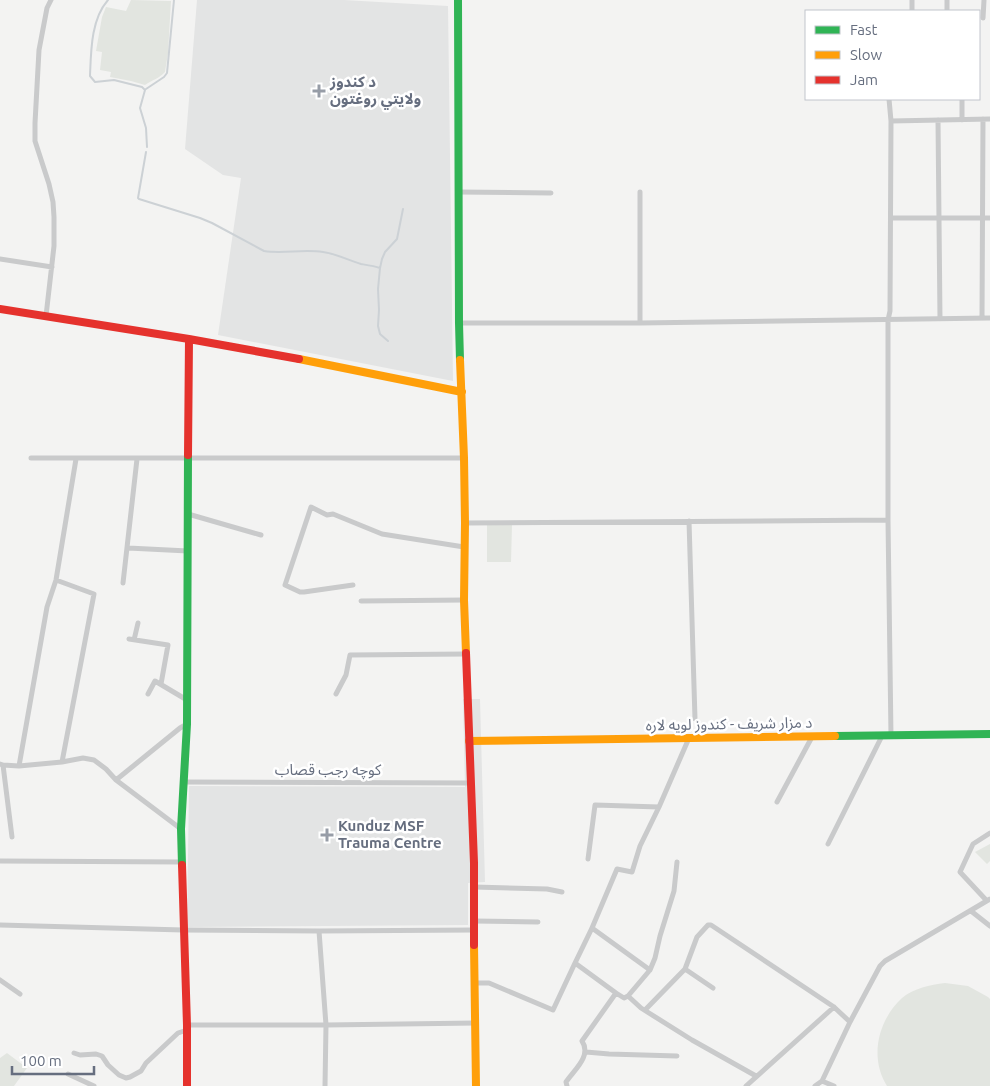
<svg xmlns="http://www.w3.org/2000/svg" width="990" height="1086" font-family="Ubuntu,'Noto Sans Arabic',sans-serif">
<rect width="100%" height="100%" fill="#f3f3f2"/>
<path fill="#e3e4e4" d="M197,0H344L448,6L453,381L218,335L241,178L223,175L185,149Z
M463,699H480L485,882L468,883V925L187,927L189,786L465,787Z"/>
<path fill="#e2e5e0" d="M131,0L171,1L168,53L165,72C160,78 152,80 145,85L131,81L110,77L111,72L100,70L102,52L96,51L102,17L106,7L126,11Z
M487,524L512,525L511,562H487Z
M990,844V861L987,864L975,852Z
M945,983L968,986L988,997L990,999V1086H887C869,1058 878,1020 902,998C914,988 930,985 945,983Z
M7,1053L27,1068L14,1086H0V1058Z"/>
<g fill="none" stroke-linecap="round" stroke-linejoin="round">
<path stroke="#ccd1d5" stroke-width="2" d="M108,0C91,19 91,51 90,76L95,82L114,80L142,87L145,90L140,108L146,128L147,147
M146,89L164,77L167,73L174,0
M146,152L138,198L139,199L200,218L212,223L264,251C283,254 303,249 323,252C337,254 348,260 361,264C367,265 374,266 380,268
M388,341L380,334L378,326L379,310L378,289L380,268L382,259L385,252L397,239L403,209"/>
<path stroke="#c9cacb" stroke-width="5" d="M912,0V11
M947,11V0
M983,18L984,0
M889,99L891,121L890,311L888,320V520L891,736
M962,99V120
M938,120L940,319
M891,121L990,119
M458,192L551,193
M640,192V323
M891,218H990
M0,259L52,267
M46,316L54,246V217L53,202L49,184L35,141V123L39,50L47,8L51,0
M982,318L983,119
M459,323H640L990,318
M31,458H464
M188,514L261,535
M689,521L695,719
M465,523L888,520
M128,548L188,551
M56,580L94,594L62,762
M123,583L137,459
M353,585L304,592H300L285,585L311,507L327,515L333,514L382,534L464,547
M361,601L464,600
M129,639L168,645L161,684
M134,640L138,623
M148,694L155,681L187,700
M336,694L346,675L350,655L466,654
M0,764L3,765L19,766L62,762L83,758L94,760L106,769L116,780L181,829
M3,765L12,837
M19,766L47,607L56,580L76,459
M116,780L180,728L187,724
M184,782L471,783
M777,802L812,737
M828,844L882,736
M588,859L595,805L659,807
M0,861L183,862
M474,887L547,889L562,892
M987,901L960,872L973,844L990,833
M971,911L990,926
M474,921L538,922
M0,925L183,930L319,931L474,930
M592,928L650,970
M319,931L326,1025L325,1086
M575,963L592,928L617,869L632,872L640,846L659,807L689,738
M685,969L713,988
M0,980L20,994
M476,983H489L553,1010L575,963L616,993
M628,996L641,1008L692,1040L756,1076
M645,1010L685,969L697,937L708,925H711L834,1007L850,1022
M187,1025H326L476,1023
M586,1052L609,1054L677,1056
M74,1053L80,1055L96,1054L102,1056L108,1065L119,1075L126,1078L130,1077L141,1071L146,1063L178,1033L187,1030
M68,1074L94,1086
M822,1081L834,1086
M567,1086L566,1082C574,1070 592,1056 582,1041L616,993L624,998L628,996L650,970L655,958L660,936L674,891L677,862
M746,1086L834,1007
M815,1086L822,1081L850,1022L880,966L885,961L990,899"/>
<path stroke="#30b455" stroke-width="8" d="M458,0L459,323L460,360
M835,736L990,734
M182,865L181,829L187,724L188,455"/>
<path stroke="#ff9f0a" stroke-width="8" d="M299,359L462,392
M460,360L464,458L465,523L464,600L466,653
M469,741L835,736
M474,945L476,1086"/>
<path stroke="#e5322d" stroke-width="8" d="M0,309L189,339L299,359
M188,455L189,339
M466,653L474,863V945
M182,865L187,1025V1086"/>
</g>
<g fill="#979da7" stroke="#fff" stroke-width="2">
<path d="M316.5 83.5h5v5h5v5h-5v5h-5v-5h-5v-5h5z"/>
<path d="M324.5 827.5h5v5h5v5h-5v5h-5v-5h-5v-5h5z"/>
</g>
<g text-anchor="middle" stroke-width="5" stroke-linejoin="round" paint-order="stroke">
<g font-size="15" font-weight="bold" fill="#666e7f" stroke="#fff" text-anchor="start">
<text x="330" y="87">د کندوز<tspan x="330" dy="17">ولایتي روغتون</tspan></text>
<text x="338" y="831">Kunduz MSF<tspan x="338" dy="17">Trauma Centre</tspan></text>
</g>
<g font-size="15" fill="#666e7f" stroke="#fff">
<text transform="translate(729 724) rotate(-1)" y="5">د مزار شریف - کندوز لویه لاره</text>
<text x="328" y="775">کوچه رجب قصاب</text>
</g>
</g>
<rect x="805" y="10" width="175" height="90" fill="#ffffff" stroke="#c2c5cc"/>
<rect x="815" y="26" width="25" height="8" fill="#30b455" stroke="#c2c5cc"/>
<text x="850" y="35" font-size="15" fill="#666e7f">Fast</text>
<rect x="815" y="51" width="25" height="8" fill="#ff9f0a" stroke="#c2c5cc"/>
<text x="850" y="60" font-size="15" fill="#666e7f">Slow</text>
<rect x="815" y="76" width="25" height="8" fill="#e5322d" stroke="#c2c5cc"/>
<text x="850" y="85" font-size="15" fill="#666e7f">Jam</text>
<path d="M12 1066v8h82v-8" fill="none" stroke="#666e7f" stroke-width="2.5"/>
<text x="20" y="1066" font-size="15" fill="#666e7f" stroke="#ffffff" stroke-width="4" paint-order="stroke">100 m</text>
</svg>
